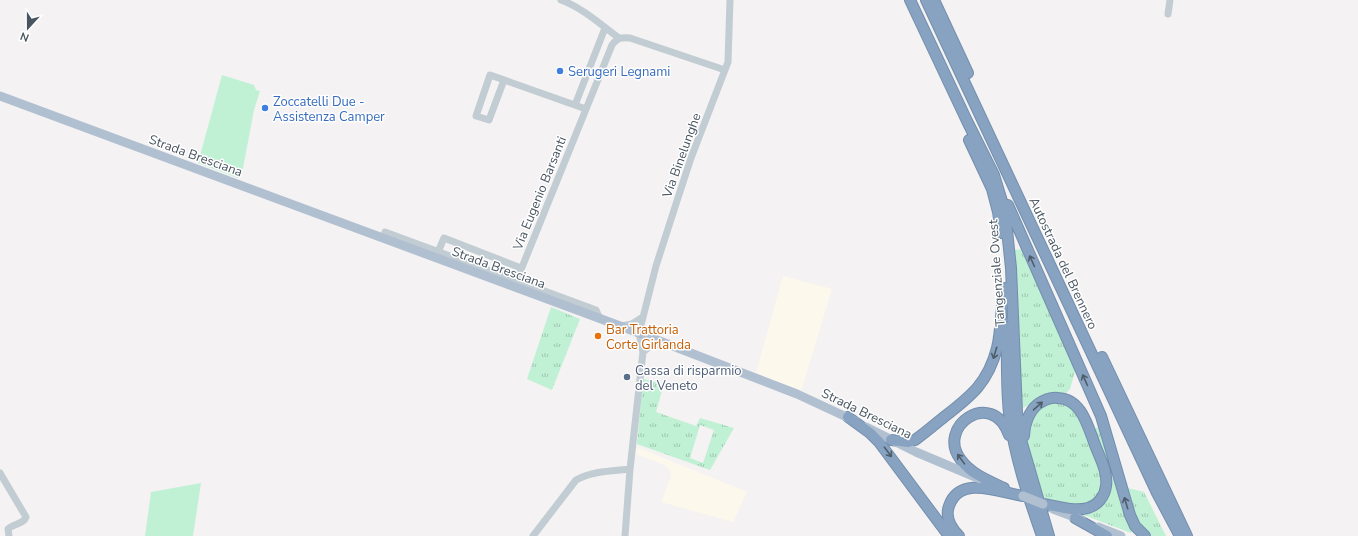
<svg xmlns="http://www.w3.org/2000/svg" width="1358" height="536" font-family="'Nunito Sans',sans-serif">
<defs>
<pattern id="grass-tufts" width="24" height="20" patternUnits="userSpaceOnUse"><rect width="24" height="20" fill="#c0f1d4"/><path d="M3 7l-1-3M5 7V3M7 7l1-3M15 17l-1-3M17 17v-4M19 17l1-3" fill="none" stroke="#9ec6af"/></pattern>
</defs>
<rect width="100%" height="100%" fill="#f4f2f2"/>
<path fill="#fdf8ec" d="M783,276L832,289L801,391L756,373Z
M637,447L747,492L733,522L661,502L671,476L670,470L664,465L636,454Z"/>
<path fill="url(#grass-tufts)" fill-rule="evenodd" d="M1022,249L1076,368L1070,389L1064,395L1036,402L1020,409L1014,250Z
M551,307L580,319L552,390L527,379Z
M643,379L664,384L656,412L696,426L700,418L734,428L710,470L637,444ZM700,425L714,430L703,463L690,458Z
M1052,401L1066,402L1081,415L1105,484L1094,503L1063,506L1039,496L1027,440C1027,422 1035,407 1052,401Z
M1102,426L1134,530L1131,533L1081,514L1107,496L1093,429Z
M1124,487L1144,492L1166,536C1161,536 1154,536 1150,536C1135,532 1129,500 1124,487Z"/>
<path fill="#c0f1d4" d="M222,75L254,85L256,90L260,91L254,110L243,168L238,178L198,163Z
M201,483L193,536H145L151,492Z"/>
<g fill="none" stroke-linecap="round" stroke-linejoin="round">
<defs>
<path id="highway" d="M910,0L967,121L994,175L1005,211L1011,268L1017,412L1021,440L1049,536
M926,0L1157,493L1180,536
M934,0L968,73
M969,140L992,189L998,212L1001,233
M1008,205L1101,416L1130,515L1135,526L1145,536
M1007,327C1007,355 1006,384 1009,413C1014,455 1028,496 1042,536
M1102,357L1187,536
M848,417L870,433L879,442L949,536
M1024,436C1024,425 1029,411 1038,404C1044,400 1051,397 1058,398C1082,399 1088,427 1095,445C1100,458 1108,472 1106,486C1105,496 1098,505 1088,508C1073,512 1057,506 1043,504
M891,440L908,442L915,440C925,433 934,425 944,417C971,396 988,383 997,348C1002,328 1000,307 1005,288
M1004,488C989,481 971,474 961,460C935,427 992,387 1009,435
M1075,518L1107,536
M959,536C951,528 945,517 949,506C960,474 1001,493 1023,496"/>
</defs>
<use href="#highway" stroke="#738ead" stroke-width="12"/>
<path stroke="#c2ccd3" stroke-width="7" d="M561,0C583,8 601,25 619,38
M1168,14L1170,0
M504,80L489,120L476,116L490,75L586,109
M575,105L605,28
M383,238L385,232L596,310L600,319
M438,252L444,238L521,268
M514,287L612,45C617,38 621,37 630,38L725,70
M621,326L632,324L643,317
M643,352L650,346L662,342
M0,473L26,517C24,524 13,524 8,529L9,536
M533,536L576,480C592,471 612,471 630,469
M625,536L630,469L643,352L639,333L656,266L675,207L691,158L728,62L730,0"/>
<path stroke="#b1c0d1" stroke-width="9" d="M0,96L639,333L797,394L855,421
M866,427L916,452L980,479
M1053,509L1082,520
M1098,527L1121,536"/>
<use href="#highway" stroke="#88a3c1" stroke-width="10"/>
<path stroke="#b1c0d1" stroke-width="9" d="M1023,496L1043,504"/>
</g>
<defs><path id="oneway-shaft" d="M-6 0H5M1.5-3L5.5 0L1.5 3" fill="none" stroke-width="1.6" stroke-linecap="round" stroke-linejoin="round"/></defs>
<g stroke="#4e5d6a">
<use href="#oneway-shaft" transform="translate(1032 261) rotate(-114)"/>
<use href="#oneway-shaft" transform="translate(995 353) rotate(107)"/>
<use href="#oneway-shaft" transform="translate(1085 380) rotate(-114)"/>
<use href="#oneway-shaft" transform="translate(1038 406) rotate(-41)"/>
<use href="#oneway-shaft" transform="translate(888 452) rotate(53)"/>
<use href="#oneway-shaft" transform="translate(961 459) rotate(-126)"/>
<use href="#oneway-shaft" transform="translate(1126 503) rotate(-107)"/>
</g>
<g fill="#3f7fe0" stroke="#fff" stroke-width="1.5">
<circle cx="560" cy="71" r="4"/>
<circle cx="265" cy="108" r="4"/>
</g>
<circle fill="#e8710a" stroke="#fff" stroke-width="1.5" cx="598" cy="336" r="4"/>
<circle fill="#5c6f8a" stroke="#fff" stroke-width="1.5" cx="627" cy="377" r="4"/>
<g text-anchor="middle" stroke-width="3" stroke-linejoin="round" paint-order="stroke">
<g font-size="13" fill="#366cbe" stroke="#fff" text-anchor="start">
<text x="568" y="76">Serugeri Legnami</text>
<text x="273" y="106">Zoccatelli Due -<tspan x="273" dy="15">Assistenza Camper</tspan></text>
</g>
<g font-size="13" fill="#485560" stroke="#fff">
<text transform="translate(196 155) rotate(20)" y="5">Strada Bresciana</text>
<text transform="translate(681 155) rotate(-70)" y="5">Via Binelunghe</text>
<text transform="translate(539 193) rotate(-68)" y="5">Via Eugenio Barsanti</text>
<text transform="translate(1064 263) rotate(65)" y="5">Autostrada del Brennero</text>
<text transform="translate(499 267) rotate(20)" y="5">Strada Bresciana</text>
<text transform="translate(996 273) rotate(-94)" y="5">Tangenziale Ovest</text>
<text transform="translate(867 413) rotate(26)" y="5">Strada Bresciana</text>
</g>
<g font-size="13" fill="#c56008" stroke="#fff" text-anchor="start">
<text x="606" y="334">Bar Trattoria<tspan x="606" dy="15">Corte Girlanda</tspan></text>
</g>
<g font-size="13" fill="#4e5e75" stroke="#fff" text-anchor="start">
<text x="635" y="375">Cassa di risparmio<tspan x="635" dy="15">del Veneto</tspan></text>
</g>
</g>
<g transform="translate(28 28) rotate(201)" stroke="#ffffff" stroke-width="3" paint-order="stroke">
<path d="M0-3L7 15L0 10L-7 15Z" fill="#485560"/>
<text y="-6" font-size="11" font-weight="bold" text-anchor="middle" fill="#485560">N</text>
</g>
</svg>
